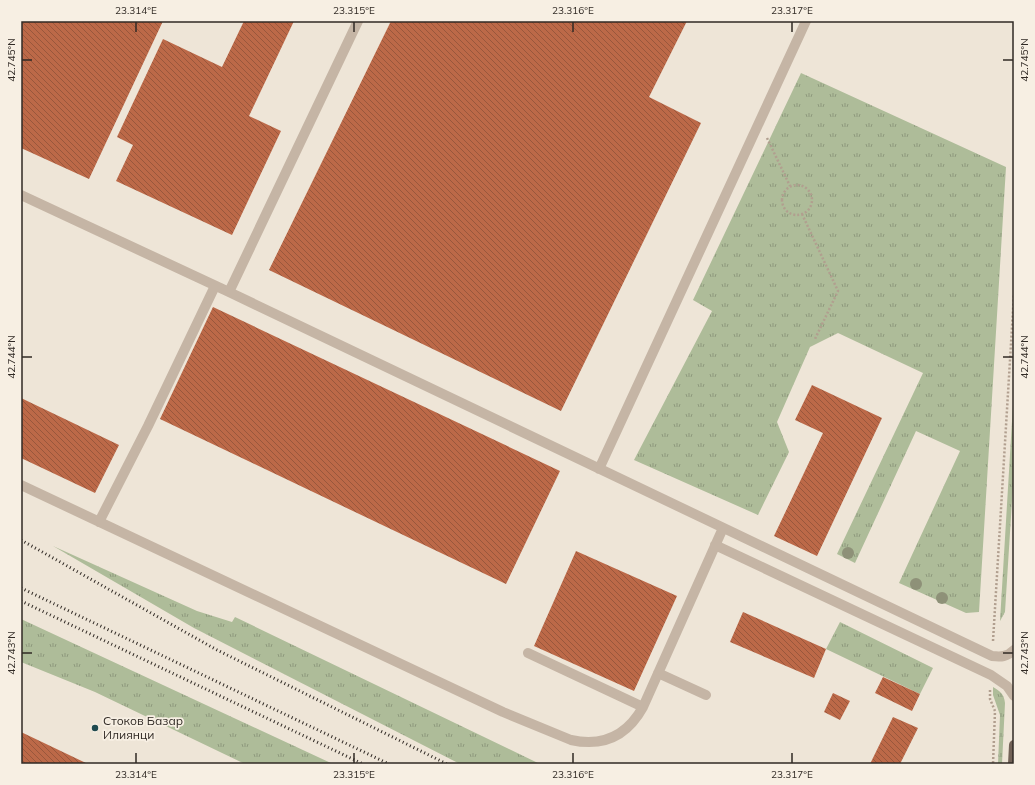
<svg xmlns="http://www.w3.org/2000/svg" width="1035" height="785" font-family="Mulish,sans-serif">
<defs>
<pattern id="grass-tufts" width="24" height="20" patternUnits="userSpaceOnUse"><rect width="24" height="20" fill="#aebc99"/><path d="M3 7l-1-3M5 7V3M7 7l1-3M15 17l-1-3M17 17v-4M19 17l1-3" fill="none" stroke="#8e997d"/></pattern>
<pattern id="building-back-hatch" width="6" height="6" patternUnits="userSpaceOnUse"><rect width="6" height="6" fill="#bc6948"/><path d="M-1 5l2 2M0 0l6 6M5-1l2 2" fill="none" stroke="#99573c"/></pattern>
</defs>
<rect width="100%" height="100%" fill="#eee5d7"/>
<path fill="url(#grass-tufts)" d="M801,73L1006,167L979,612L966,613L899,583L960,451L916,431L855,563L837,554L923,373L838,333L810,347L777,422L789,452L758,515L634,460L712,311L693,300Z
M1014,388V469L1005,612L1000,621Z
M53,546L197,611L232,622L235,617L540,764H460L194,628Z
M21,619L333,764H245L95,692L21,662Z
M840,622L933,668L920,694L826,649Z
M993,687C1000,691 1004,694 1005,703L1002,764H998L1000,715L993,695Z"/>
<path fill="url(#building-back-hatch)" d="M21,21H163L89,179L21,148Z
M244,21H294L249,116L281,131L232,235L116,181L133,145L117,137L163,39L222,67Z
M391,21H687L649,97L701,123L561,411L269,270Z
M213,307L560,471L506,584L160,419Z
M812,385L882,418L817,556L774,536L823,433L795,420Z
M21,398L119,445L95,493L21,458Z
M576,551L677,596L634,691L534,646Z
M743,612L826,649L814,678L730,642Z
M883,677L920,694L912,711L875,693Z
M833,693L850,701L840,720L824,712Z
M893,717L918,728L900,764H870Z
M21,732L88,764H21Z"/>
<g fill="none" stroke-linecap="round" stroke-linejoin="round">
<path stroke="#b19f8f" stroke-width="2.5" stroke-dasharray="2 2" stroke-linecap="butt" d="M767,138L790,186
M782 200a15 15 0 1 1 30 0a15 15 0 1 1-30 0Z
M802,214L838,291L815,339
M993,641L1014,294
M990,690V699L995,711L993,764"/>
<path stroke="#c5b5a5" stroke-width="10" d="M21,195L229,292L992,656C1001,657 1007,657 1014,650
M229,292L358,21
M599,469L806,21
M21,485L503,712L571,740C603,747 627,736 643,707L723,528
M99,522L148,426L215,286
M715,545L991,675L1007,686L1014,696
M528,653L643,707
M658,673L706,695"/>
<path stroke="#726257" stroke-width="10" d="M1013,764L1014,745"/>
<path stroke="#312a25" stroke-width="3" stroke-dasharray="1 3" stroke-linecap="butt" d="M21,540L217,650L447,764
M21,588L389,764
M21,601L363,764"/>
</g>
<g fill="#8e9178">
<circle cx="848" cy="553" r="6"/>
<circle cx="916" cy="584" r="6"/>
<circle cx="942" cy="598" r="6"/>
</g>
<path fill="none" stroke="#312a25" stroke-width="1.5" d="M136,22V32M354,22V32M573,22V32M792,22V32M22,60H32M1003,60H1013M22,357H32M1003,357H1013M22,653H32M1003,653H1013M136,753V763M354,753V763M573,753V763M792,753V763"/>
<circle fill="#1f4a4f" stroke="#f7efe3" stroke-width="1.5" cx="95" cy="728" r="4"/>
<g text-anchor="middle" stroke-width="3.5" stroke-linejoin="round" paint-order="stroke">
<g font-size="12" fill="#312a25" stroke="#f7efe3" text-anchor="start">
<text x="103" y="725">Стоков Базар<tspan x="103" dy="14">Илиянци</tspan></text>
</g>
</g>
<rect width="1035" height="785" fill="none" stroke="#f7efe3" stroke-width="44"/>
<rect x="22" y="22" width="991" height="741" fill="none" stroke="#312a25" stroke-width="1.5"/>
<g font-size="10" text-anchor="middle" fill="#312a25">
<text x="136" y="14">23.314°E</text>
<text x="354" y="14">23.315°E</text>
<text x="573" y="14">23.316°E</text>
<text x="792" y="14">23.317°E</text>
<text transform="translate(11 60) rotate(-90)" y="4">42.745°N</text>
<text transform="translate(1024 60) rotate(-90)" y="4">42.745°N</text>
<text transform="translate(11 357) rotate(-90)" y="4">42.744°N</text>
<text transform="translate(1024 357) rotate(-90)" y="4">42.744°N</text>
<text transform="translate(11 653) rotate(-90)" y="4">42.743°N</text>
<text transform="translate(1024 653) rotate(-90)" y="4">42.743°N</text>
<text x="136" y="778">23.314°E</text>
<text x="354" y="778">23.315°E</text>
<text x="573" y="778">23.316°E</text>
<text x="792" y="778">23.317°E</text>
</g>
</svg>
